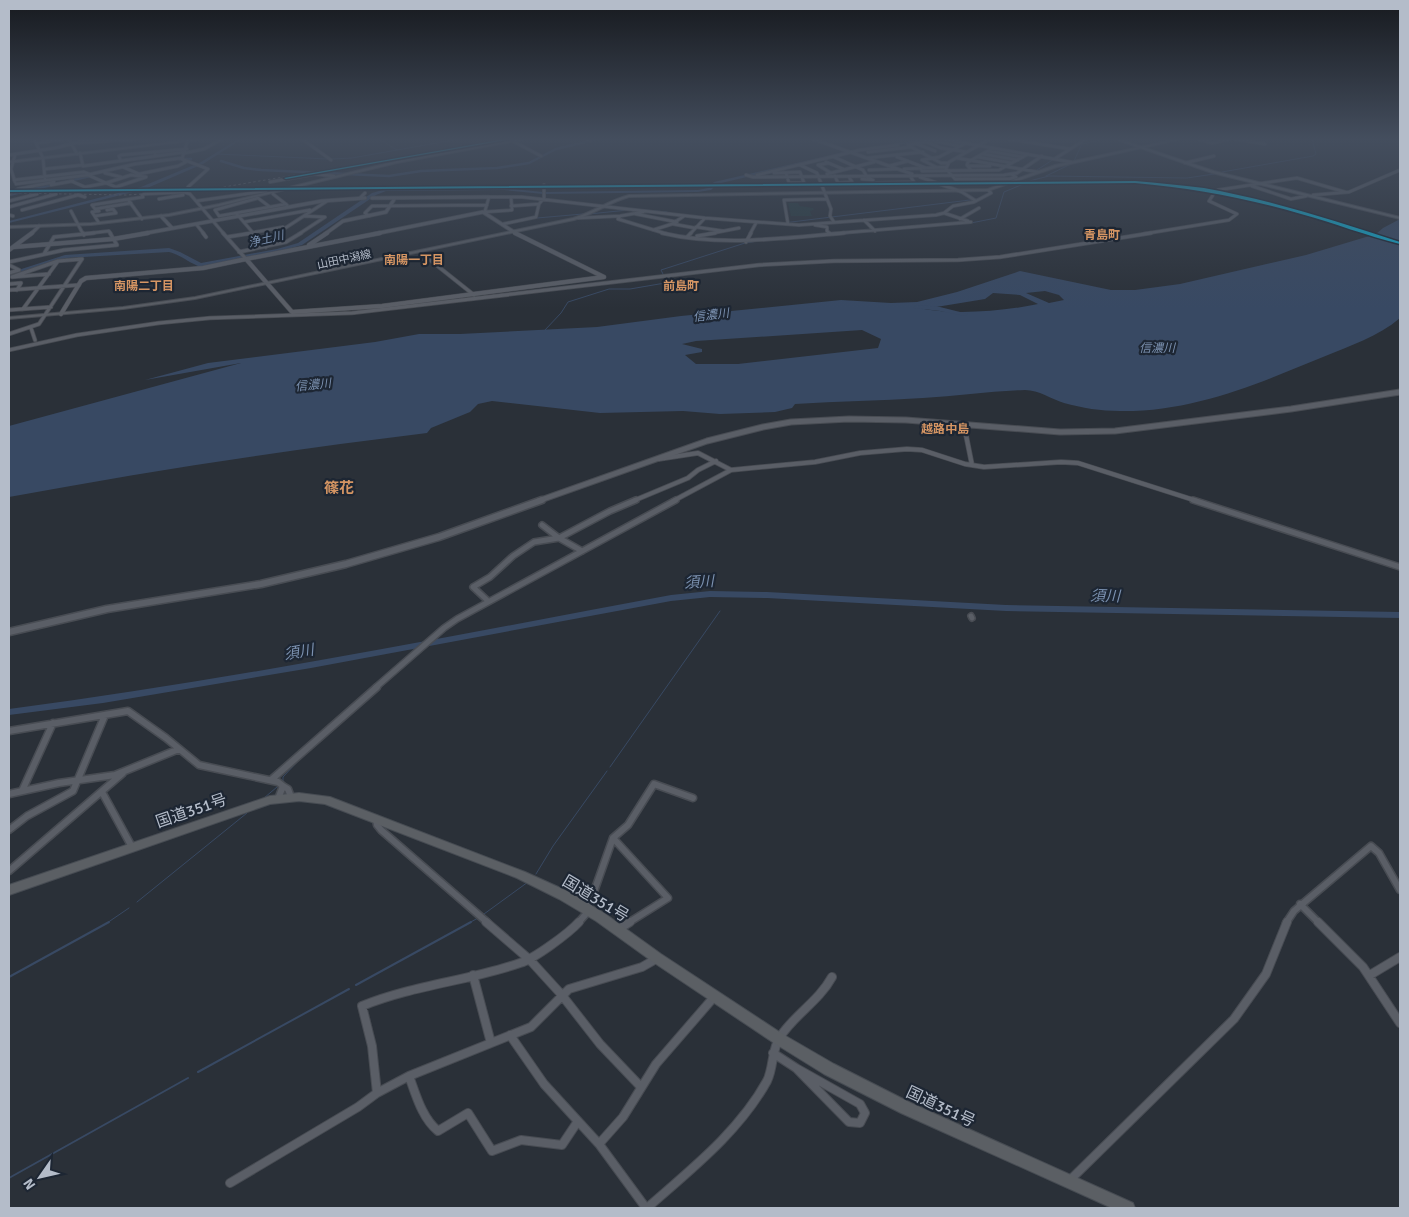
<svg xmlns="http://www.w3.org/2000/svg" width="1409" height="1217" font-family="Signika,'Noto Sans JP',sans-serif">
<rect width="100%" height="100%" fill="#2a3038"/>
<path fill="#273a3e" d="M788,203H798L800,206L813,208L814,210L810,211L812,216H791Z"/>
<path fill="#384963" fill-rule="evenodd" d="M1400,219V318C1378,337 1349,346 1323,357C1257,384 1193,412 1120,411C1101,411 1082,408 1064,403C1051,399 1039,390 1025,390C991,391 957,396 923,398C880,401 838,401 795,404L792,408L775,412L720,414L683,411L600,413L492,401L478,404L470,412L431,428L427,433C287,450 148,471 9,497V426L241,363L145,380L208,363L375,342L419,334H460L597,327L681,316L841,300L891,303L917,302L957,292L1020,271L1111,290H1135L1180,284L1306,255L1376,234L1383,228ZM1045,291L1059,295L1064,300L1049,303L1026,293ZM993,293L1020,295L1038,304C1005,311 957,315 924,309L985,299ZM862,330L881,339L878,348L738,364H696L685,355L702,352V349L682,344L696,341Z"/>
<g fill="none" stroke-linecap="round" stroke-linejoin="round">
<path stroke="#384963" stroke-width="1" d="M379,139L397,150
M1078,143L1084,139
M216,154L328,159
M332,159L352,158L459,139
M1074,161L1082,144L1105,139
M1037,170L1054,159
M1222,172L1313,156L1316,154L1312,139
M1046,176L1071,164
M1004,183L1019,178
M634,209L667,212
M589,214L628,210
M537,218L583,214
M783,223L978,199
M971,223L996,218L1004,192L1033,180L1049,176L1187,178L1214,174
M844,234L910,228
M545,330L561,313L568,302L609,289H630L665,283L667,282L661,270L745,243L758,241
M610,767L720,611
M283,782V777L299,760
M264,798L277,787
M536,874L553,846L607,771
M137,902L247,813
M484,914L528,882
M107,923L129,908
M469,923L478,918"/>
<path stroke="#384963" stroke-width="2" d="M9,977L109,922
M356,985L471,922
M198,1072L349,989
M9,1178L188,1078"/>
<path stroke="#384963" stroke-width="2.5" d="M179,159H191
M221,161L244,168L261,170L389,176L421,171L497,168L529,163L556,149L598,139
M9,195L90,176"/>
<path fill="#384963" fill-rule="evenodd" d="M238,139H242L203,164L145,189L9,223V221L141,187L201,162Z
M926,139H935L889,146L887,145Z
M844,152L845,154L717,184L711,190L698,192L543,194L504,190L386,191L376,195L302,245L278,252L201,267C189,263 181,255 169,252L66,258L9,277V273L65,255L169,248L180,252L201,263L277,249L298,243L372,193L386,189L504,188L543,192L698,190L708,188L714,182Z
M916,305L940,307L968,314L965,316L940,311L914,308L913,307Z
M710,591L767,592L1006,605L1400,612V618L1006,611L767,598L710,597L671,601L311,668L103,703L9,715V709C231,680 451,636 671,595Z"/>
<defs>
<path id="minor-far5" d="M34,139L43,158L45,179
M69,139L77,154
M188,139L182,159L208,169L188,187
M302,139L331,160
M509,139L541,156
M585,139L590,141
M813,139L912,174
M942,139L1071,162
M990,139L949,162L946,169L955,179H1009L1016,177L1011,174
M1008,139L1070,149
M1199,139L1212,143L1230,139
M1235,139L1265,144
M934,141L959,146
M927,142L941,148L967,152
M38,143L63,139
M79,143L136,139
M917,144L935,151
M908,145L938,139
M988,151L1023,157
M868,152L911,147L941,163H948
M80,153L83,166
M185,153L204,149L222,139
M155,154L156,156L185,152
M983,154L1018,160
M9,155L55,148L91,139
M15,155L11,169L15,182
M834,157L863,170L867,177L873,180L862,179H865
M897,157L926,168
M978,157L1012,163
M867,158L923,152
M957,158L1038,172
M1056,158L1086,139
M120,159L119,156L121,155L187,149
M826,162L843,169
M828,163L818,165L831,173
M1185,163L1214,156
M800,165L817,173L831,209L830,216L834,222
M83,166L156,156
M889,166L908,161
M968,166H990
M123,167L139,174L178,166L186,162H184
M936,167L922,160L939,157L966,143
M45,169L83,165
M904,169L946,167
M921,169L922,171L999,170L1028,154
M869,170L896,169
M971,170L967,165L968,162L993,148
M774,171V173L800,172L804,183H789L786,173
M105,173L121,177
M827,174L874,162
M87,175L135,164L182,158
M131,175L146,177L116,187L106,183Z
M746,175L753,177L1004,175L1017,173L1042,156
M757,175L860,150L898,145
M835,176L838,183L852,182L849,177
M920,177L962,192L976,201
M14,180L84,172L89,174
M71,181L85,187L106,183
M270,182L314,174L334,176
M876,183L914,182L910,176
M16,184L88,175L106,183
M51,185L73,181
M1252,186L1291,199L1306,196
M1218,190L1297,178L1345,192
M9,194L18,189L54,182
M273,194L287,205
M1313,195L1349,192L1400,170
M258,198L270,207L219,216L215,210Z
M360,198L365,193
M159,199L183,195
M9,201L37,194
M129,201L142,219
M196,201L266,191
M131,203L95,209L92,205L143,197L142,195L144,194L184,192L190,194L224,234
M511,206L539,204
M9,207L56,194
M270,207L286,204
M22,210L78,195L85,197
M71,211L83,234
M99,211L92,212L99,223
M485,211L489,197H522L705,218L799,225L936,215L944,213L953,206L974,202L991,193L988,190
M484,212L512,210L511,197
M236,213L254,234
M944,213L968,221
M636,214L677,222
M9,215L13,216
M95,216L116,213L113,209L107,210
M369,216L365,213L372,206L487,205
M620,216L618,219L667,234
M578,218L620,216L643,212
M960,219L979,208
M864,220L875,231
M244,222L310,210
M196,224L204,234
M503,224L536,217L539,204L544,198V185
M673,224L695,228
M788,224L784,200L827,199
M815,225L827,227V231L830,234
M696,227L723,231
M653,230L672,224L684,216
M83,234L109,231L111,234
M245,234L283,227
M276,234L327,201
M299,234L325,217L304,216
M690,234L705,218
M708,234L739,228
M750,234L756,223
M829,234L971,222
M1143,234L1229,220L1237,214L1209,201L1213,195"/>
<path id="minor-far4" d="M83,233L84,235
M203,233L206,237
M223,233L246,259
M253,233L266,247
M662,233C721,247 784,238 844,233
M829,233L830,234
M697,236L715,233
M227,237L252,233
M687,237L691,233
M260,240L269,238L277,233
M746,242L751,233
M239,252L286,242L301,233
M420,252L474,295
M44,254L54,237L94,233
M9,262L64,250L117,245L110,233
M9,265L19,270L9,273
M49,274L12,277L58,261L82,259
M9,284L21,283L17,290
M9,290L79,285
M23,309L58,261
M9,310L51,307
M31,328L35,340
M9,334L39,324L82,259
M9,350L77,335L159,323L210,318L352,313L759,265L834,261L958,260L1000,257L1151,233"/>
<path id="minor-far3" d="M964,425L972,465
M659,459L698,453L731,470
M633,501L688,478L698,470L716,461
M673,501L731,470L815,462L860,453L907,449L922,450L965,464L984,467L1061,462L1078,463L1197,501"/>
<path id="minor-far2" d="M1193,500L1400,567
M542,525L559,538L582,551
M488,601L473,587L490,577L513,556L534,542L559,538L610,511L636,500
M971,616L972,618
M375,688L444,628L457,619L676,500"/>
<path id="minor-far1" d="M9,731L128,711L166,738L199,765L278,782L283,786L278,799
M271,780L377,687
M283,786L288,789L291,797
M22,791L53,723
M102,792L132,847
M9,794L59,783L115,775L179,749
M376,819L377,825L381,830L488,923
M9,830L27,816L73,791L105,715
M613,838L668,898L628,923
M9,871L123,773
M1300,904L1319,923
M578,923L586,914L613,838L628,825L654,784L693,798
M1286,923L1294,911L1371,846L1379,853L1400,890"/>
<path id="minor" d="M486,922L530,960L561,994L600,1044L641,1087
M1318,922L1363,967L1400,1023
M619,929L630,922
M473,975L491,1043
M1370,975L1400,957
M510,1035L544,1084L599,1144L646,1208
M773,1053L796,1068
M796,1068L860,1104L865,1113L860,1123L849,1122Z
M409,1076C416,1095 422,1118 438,1131L468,1113L492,1151L521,1140L562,1145L578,1121
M377,1093L372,1046L362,1006C414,985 468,981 520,963C534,959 569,933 579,922
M599,1144L623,1117L656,1064L714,997
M1069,1181L1234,1019L1266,974L1287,922
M230,1183L358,1107L377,1093L409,1076L531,1027L569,989L642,967L656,959
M647,1208C690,1170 739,1132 767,1081C774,1067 771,1051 780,1037C794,1015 819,1001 832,977"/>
<path id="tertiary-far3" d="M372,198L489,197
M161,216L172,228
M31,234L39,226
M141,234L322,201L365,198
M325,234L343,221L386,212L395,198
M374,234L483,212L517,234"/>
<path id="tertiary-far2" d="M309,245L327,233
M14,247L113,239L148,233
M9,250L32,233
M246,259L292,312L382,306L604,277L515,233
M246,259L380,233
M61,314L81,281L86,278L203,268L246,259"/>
<path id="tertiary-far1" d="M538,501L707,441L763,427L791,422L849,419L906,420L1060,432L1115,431L1291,409L1400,392"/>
<path id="tertiary" d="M9,632L107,609L261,584L346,564L439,537L542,500"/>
<path id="secondary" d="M198,139H206L9,163V161Z
M521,139H527L397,163L219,206L169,216L91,225L9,228V226L91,223L169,214L219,204L397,161Z
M1177,139H1182L1057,167L988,191L629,197C610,202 593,215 574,220L195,299L123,309L9,319V317L123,307L195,297L573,218C593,212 609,200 629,195L988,189L1055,165Z"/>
<path id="primary" d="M1114,139H1119L1214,171L1400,217V219L1212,173Z"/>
<path id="trunk" d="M299,793L330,797L525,872L567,891L604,913L661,954L784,1035L834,1064L911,1103L1133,1203L1135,1208H1112L901,1113L824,1074L774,1043L653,962L596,921L559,899L517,878L325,804L299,801L270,804L9,895V885L270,796Z"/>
</defs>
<use href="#minor-far5" stroke="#484c53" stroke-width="4"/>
<use href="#minor-far4" stroke="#484c53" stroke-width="4.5"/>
<use href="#minor-far3" stroke="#484c53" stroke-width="5.5"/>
<use href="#minor-far2" stroke="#484c53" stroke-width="8"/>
<use href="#minor-far1" stroke="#484c53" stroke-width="9"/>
<use href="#minor" stroke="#484c53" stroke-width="10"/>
<use href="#tertiary-far3" stroke="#484c53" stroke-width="4.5"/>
<use href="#tertiary-far2" stroke="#484c53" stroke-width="5"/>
<use href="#tertiary-far1" stroke="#484c53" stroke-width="7"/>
<use href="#tertiary" stroke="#484c53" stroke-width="9"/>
<use href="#secondary" stroke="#484c53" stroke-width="2"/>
<use href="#primary" stroke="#484c55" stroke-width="2"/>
<use href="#trunk" stroke="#474c53" stroke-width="2"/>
<use href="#minor-far5" stroke="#5a5e66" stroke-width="2.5"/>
<use href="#minor-far4" stroke="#5a5e66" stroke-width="3"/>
<use href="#minor-far3" stroke="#5a5e66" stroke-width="4"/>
<use href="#minor-far2" stroke="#5a5e66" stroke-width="5"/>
<use href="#minor-far1" stroke="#5a5e66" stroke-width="6"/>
<use href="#minor" stroke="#5a5e66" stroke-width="8"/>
<use href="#tertiary-far3" stroke="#5a5e66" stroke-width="3"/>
<use href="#tertiary-far2" stroke="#5a5e66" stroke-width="4"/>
<use href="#tertiary-far1" stroke="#5a5e66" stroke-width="5"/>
<use href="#tertiary" stroke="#5a5e66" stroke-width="6"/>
<use href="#secondary" fill="#595d64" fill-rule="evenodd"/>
<use href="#primary" fill="#5c6168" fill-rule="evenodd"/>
<use href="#trunk" fill="#5b5f64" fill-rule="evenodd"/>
<path stroke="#595d64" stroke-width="1" stroke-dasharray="2.5 2.5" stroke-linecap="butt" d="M9,193L126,195L206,190L509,139"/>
<defs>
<path id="rail-1" d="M505,139H511L286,179L284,178Z
M1135,181C1158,183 1181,185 1204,188C1271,200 1336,221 1400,242V244C1367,236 1334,223 1301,214C1246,198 1192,188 1135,183L9,192V190Z"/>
</defs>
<use href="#rail-1" stroke="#1d2633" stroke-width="3"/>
<use href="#rail-1" fill="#0dafd3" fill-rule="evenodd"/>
</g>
<linearGradient id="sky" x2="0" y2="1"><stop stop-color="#171a1f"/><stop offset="0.45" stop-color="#444e5e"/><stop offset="1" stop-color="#444e5e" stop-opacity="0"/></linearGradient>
<rect width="1409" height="309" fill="url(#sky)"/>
<g text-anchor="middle" stroke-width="4.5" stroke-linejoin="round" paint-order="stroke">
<g font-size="11" fill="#b4bcc9" stroke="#1d2633">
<text transform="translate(344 259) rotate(-12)" y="4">山田中潟線</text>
</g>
<g font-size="12" font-weight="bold" fill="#d59563" stroke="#1d2633">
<text x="1102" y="239">青島町</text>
<text x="414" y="264">南陽一丁目</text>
<text x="144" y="290">南陽二丁目</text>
<text x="681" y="290">前島町</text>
<text x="945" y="433">越路中島</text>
</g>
<g font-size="12" font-style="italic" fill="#7c92b1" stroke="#1d2633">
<text transform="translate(266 239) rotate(-13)" y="4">浄土川</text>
<text transform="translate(711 315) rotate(-7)" y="4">信濃川</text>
<text x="1157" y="352">信濃川</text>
<text transform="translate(313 385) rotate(-6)" y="4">信濃川</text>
</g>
<g font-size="15" font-weight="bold" fill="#d59563" stroke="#1d2633">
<text x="339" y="493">篠花</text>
</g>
<g font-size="15" font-style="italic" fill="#7c92b1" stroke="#1d2633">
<text transform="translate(699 582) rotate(-4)" y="5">須川</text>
<text transform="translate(1105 596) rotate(1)" y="5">須川</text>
<text transform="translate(299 652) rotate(-10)" y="5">須川</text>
</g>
<g font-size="16" fill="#b4bcc9" stroke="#1d2633">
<text transform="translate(191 810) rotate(-19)" y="6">国道351号</text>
<text transform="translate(596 898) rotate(31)" y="6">国道351号</text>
<text transform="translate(941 1106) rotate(25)" y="6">国道351号</text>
</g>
</g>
<rect width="1409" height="1217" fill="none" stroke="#b4bcc9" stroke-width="20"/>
<g transform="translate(40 1177) rotate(236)" stroke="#1d2633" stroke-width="4" paint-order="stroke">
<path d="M0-4L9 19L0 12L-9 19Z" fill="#b4bcc9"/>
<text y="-8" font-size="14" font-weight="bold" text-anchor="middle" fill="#b4bcc9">N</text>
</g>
</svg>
